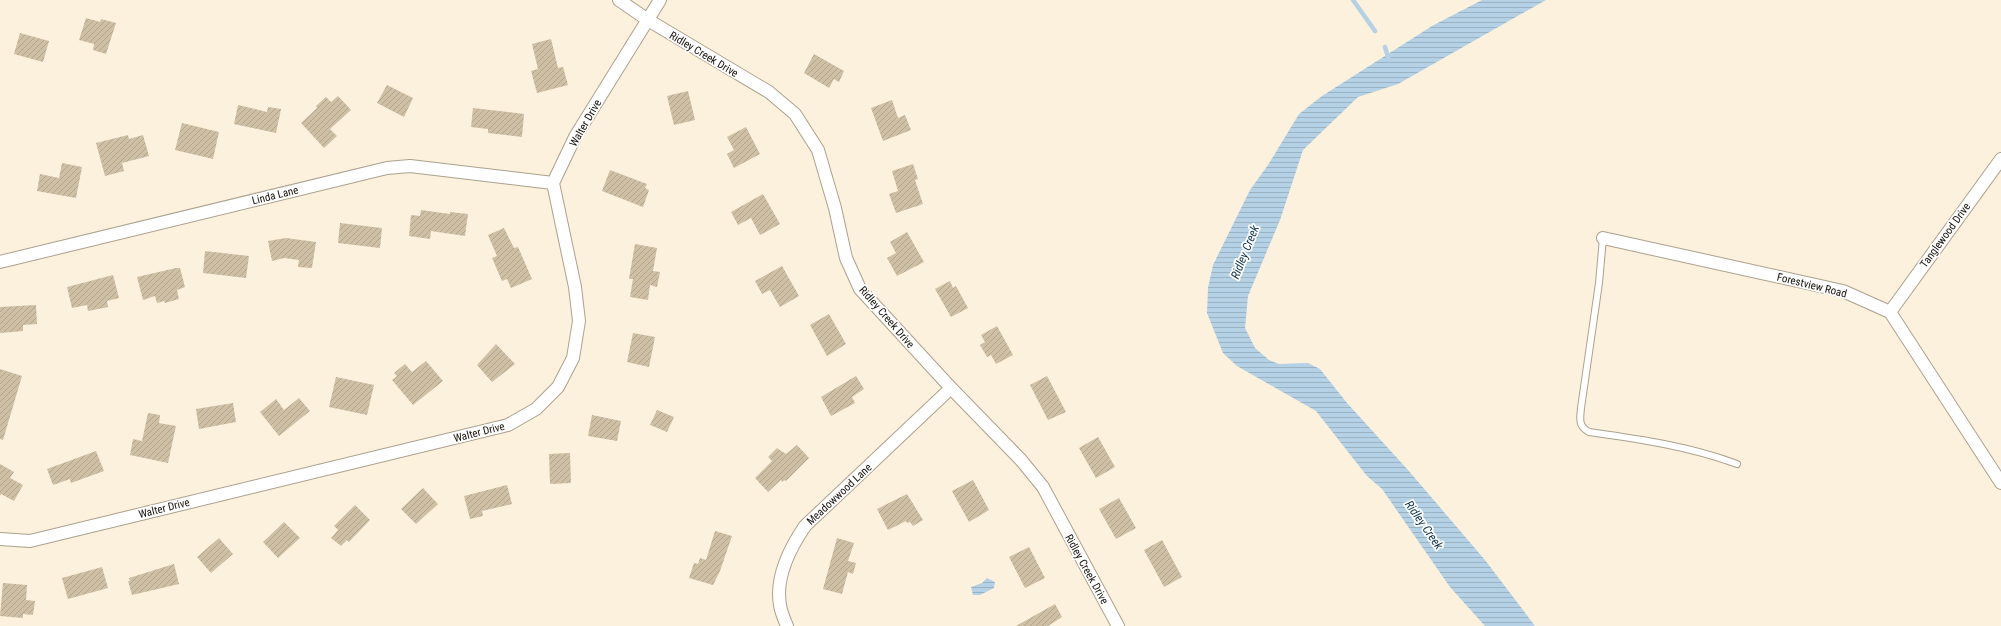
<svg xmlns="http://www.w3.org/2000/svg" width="2001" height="626" font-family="'Roboto Condensed',sans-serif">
<defs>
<pattern id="water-rules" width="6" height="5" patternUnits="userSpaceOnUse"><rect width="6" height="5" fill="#b5d1e5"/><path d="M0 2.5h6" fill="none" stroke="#9bb2c3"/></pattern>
<pattern id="building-hatch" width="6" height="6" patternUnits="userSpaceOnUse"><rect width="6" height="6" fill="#cfc0a5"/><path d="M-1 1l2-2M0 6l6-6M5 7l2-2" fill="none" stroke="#b1a48d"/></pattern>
</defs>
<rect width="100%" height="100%" fill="#fbf1dd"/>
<path fill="url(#water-rules)" d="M1482,0H1546L1398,84L1358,97L1303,150L1280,220L1248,296L1245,328L1255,348L1269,360L1279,364L1308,363L1320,369L1347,403L1408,470L1485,560L1535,626H1485L1450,587L1382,489L1367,476L1316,411L1237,366L1223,353L1207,313L1208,288L1213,265L1250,190L1268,165L1299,114L1322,96L1432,26Z
M987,578L995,582L994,588L980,595H973L971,587L982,583Z"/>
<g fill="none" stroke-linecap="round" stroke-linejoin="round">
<path stroke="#b5d1e5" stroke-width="4.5" d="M1353,0L1375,31
M1385,47L1389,60"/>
</g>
<path fill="url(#building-hatch)" d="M86,18L100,22L101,19L116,23L106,54L93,50L94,44L79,40Z
M20,33L49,41L43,62L14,54Z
M551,39L558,68L563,67L568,85L537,93L531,71L538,69L532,44Z
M814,54L844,71L839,82L834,79L829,88L804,73Z
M387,85L413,98L404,117L377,103Z
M688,91L695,120L674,125L667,96Z
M338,96L351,110L330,129L337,136L324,148L301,123L317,108L316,106L326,97L331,102Z
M892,100L898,118L905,115L911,130L883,141L871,108Z
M238,105L267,112L268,107L281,109L276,133L234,124Z
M473,108L524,114L522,137L488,133V129L471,127Z
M182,123L219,132L213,159L175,150Z
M746,127L760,154L734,168L727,154L734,150L727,137Z
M128,135L129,139L143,135L149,156L122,163L124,171L105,176L96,143Z
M62,163L82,167L76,198L37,191L40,174L59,178Z
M913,164L918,179L915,180L923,204L896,213L889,194L898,191L892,171Z
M610,170L647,184L645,188L649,190L643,207L602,191Z
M763,194L780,224L760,235L751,218L738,225L731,212Z
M421,210L450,214V212L468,214L465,236L431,231L430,239L409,236L411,215L420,216Z
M340,223L382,228L380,248L338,243Z
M504,228L514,248L518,247L532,279L511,288L507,279L502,281L492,258L497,256L488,235Z
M907,232L924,262L897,276L887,258L896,253L890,242Z
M286,238L316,242L312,268L298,267L299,260L284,258L272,261L268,241Z
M635,244L657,248L653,271L660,272L657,287L650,285L648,300L630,297L633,279H629Z
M205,251L249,256L246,278L203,273Z
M782,266L799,296L780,307L770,290L762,294L755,281Z
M176,268H180L185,287L177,290L179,299L165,303L164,301L157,303L155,296L143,300L137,277Z
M113,275L119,298L107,301L108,307L88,311L87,305L72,308L67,287Z
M950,281L953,288L956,286L968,308L951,317L935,289Z
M36,305L37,324L23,325V331L0,333V307Z
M829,314L846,344L827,356L810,325Z
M997,326L1013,355L996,364L991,355L987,357L980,345L985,342L981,335Z
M633,333L655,337L649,367L627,362Z
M496,344L515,364L492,382L477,365Z
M426,361L443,381L413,405L392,380L397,376L394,373L405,364L412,372Z
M0,369L22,376L3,440L0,439Z
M856,376L864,389L852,397L855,403L831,416L821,397Z
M1047,376L1066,412L1048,420L1030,385Z
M336,377L374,385L367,415L329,407Z
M299,398L310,411L279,436L260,412L276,399L284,410Z
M233,403L236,422L199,429L196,409Z
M657,410L674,417L667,432L650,425Z
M148,413L160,415L159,423L176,426L168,463L130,455L133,439L142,441Z
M592,415L621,421L617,441L588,436Z
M1098,437L1115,467L1096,478L1079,448Z
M797,445L809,458L786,481L785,480L782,482L781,480L768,492L755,478L772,461L768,457L777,448L786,454Z
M96,451L104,471L71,483L70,479L53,485L47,469Z
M570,453L571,483L550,484L549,454Z
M0,464L14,472L10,478L23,485L14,501L1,494L0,496Z
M973,480L989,510L969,522L952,491Z
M507,485L512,504L482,511L483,516L470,519L464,496Z
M423,488L438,504L416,524L401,509Z
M907,494L923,520L913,526L910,522L907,523L906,521L888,530L877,509Z
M1119,498L1136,528L1116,539L1099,509Z
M355,505L370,520L349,542L347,540L341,546L331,538L338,530L334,526Z
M284,522L300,538L278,558L263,542Z
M715,531L732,536L720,571L713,585L689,578L694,563L698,564L700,558L706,560Z
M219,538L233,554L211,573L197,557Z
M837,538L854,543L848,561L856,563L853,574L848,572L842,594L823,589Z
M1162,540L1182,577L1164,587L1144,550Z
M1029,547L1045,578L1025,588L1009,557Z
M174,564L179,584L132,595L128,581H130L129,578Z
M102,567L108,588L68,599L62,578Z
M3,583L27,585L26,600L35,601L33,615L23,614V618L0,616Z
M1055,604L1062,617L1048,626H1016Z"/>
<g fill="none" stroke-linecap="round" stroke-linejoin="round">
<defs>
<path id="lane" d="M1603,238L1599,283L1581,408C1580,419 1578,426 1589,432C1638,439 1689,446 1737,464"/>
<path id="street" d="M619,0L648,20L769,92L795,114L818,150L835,208L846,258L860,289L951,388L1021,460L1043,487L1118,626
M1603,238L1843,291L1890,312L2001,483
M0,262L387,168L410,166L553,183
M1890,312L2001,159
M0,539L30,541L508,425L536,409L558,387L573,358L579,321L575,287L553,183L575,137L660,0
M787,626C784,619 781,612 780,605C775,577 790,548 805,526L951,388"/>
</defs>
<use href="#lane" stroke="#aba18e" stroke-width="8"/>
<use href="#street" stroke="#aba18e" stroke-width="14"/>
<use href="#lane" stroke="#fff" stroke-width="6"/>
<use href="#street" stroke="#fff" stroke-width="12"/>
</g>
<g text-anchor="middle" stroke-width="3.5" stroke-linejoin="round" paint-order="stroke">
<g font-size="11" fill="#15110b" stroke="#fff">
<text transform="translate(704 54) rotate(31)" y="4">Ridley Creek Drive</text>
<text transform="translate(585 123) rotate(-60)" y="4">Walter Drive</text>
<text transform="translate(275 195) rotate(-14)" y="4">Linda Lane</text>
<text transform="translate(1945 235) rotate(-54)" y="4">Tanglewood Drive</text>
<text transform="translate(1812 285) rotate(14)" y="4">Forestview Road</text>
<text transform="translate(887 317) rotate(49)" y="4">Ridley Creek Drive</text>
<text transform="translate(479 432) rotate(-14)" y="4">Walter Drive</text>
<text transform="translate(839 494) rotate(-43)" y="4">Meadowwood Lane</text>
<text transform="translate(164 508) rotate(-14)" y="4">Walter Drive</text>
<text transform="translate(1087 569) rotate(61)" y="4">Ridley Creek Drive</text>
</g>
<g font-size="12" font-style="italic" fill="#0d3247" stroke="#fff">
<text transform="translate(1245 252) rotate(-68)" y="4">Ridley Creek</text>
<text transform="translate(1424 525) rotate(55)" y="4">Ridley Creek</text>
</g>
</g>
</svg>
